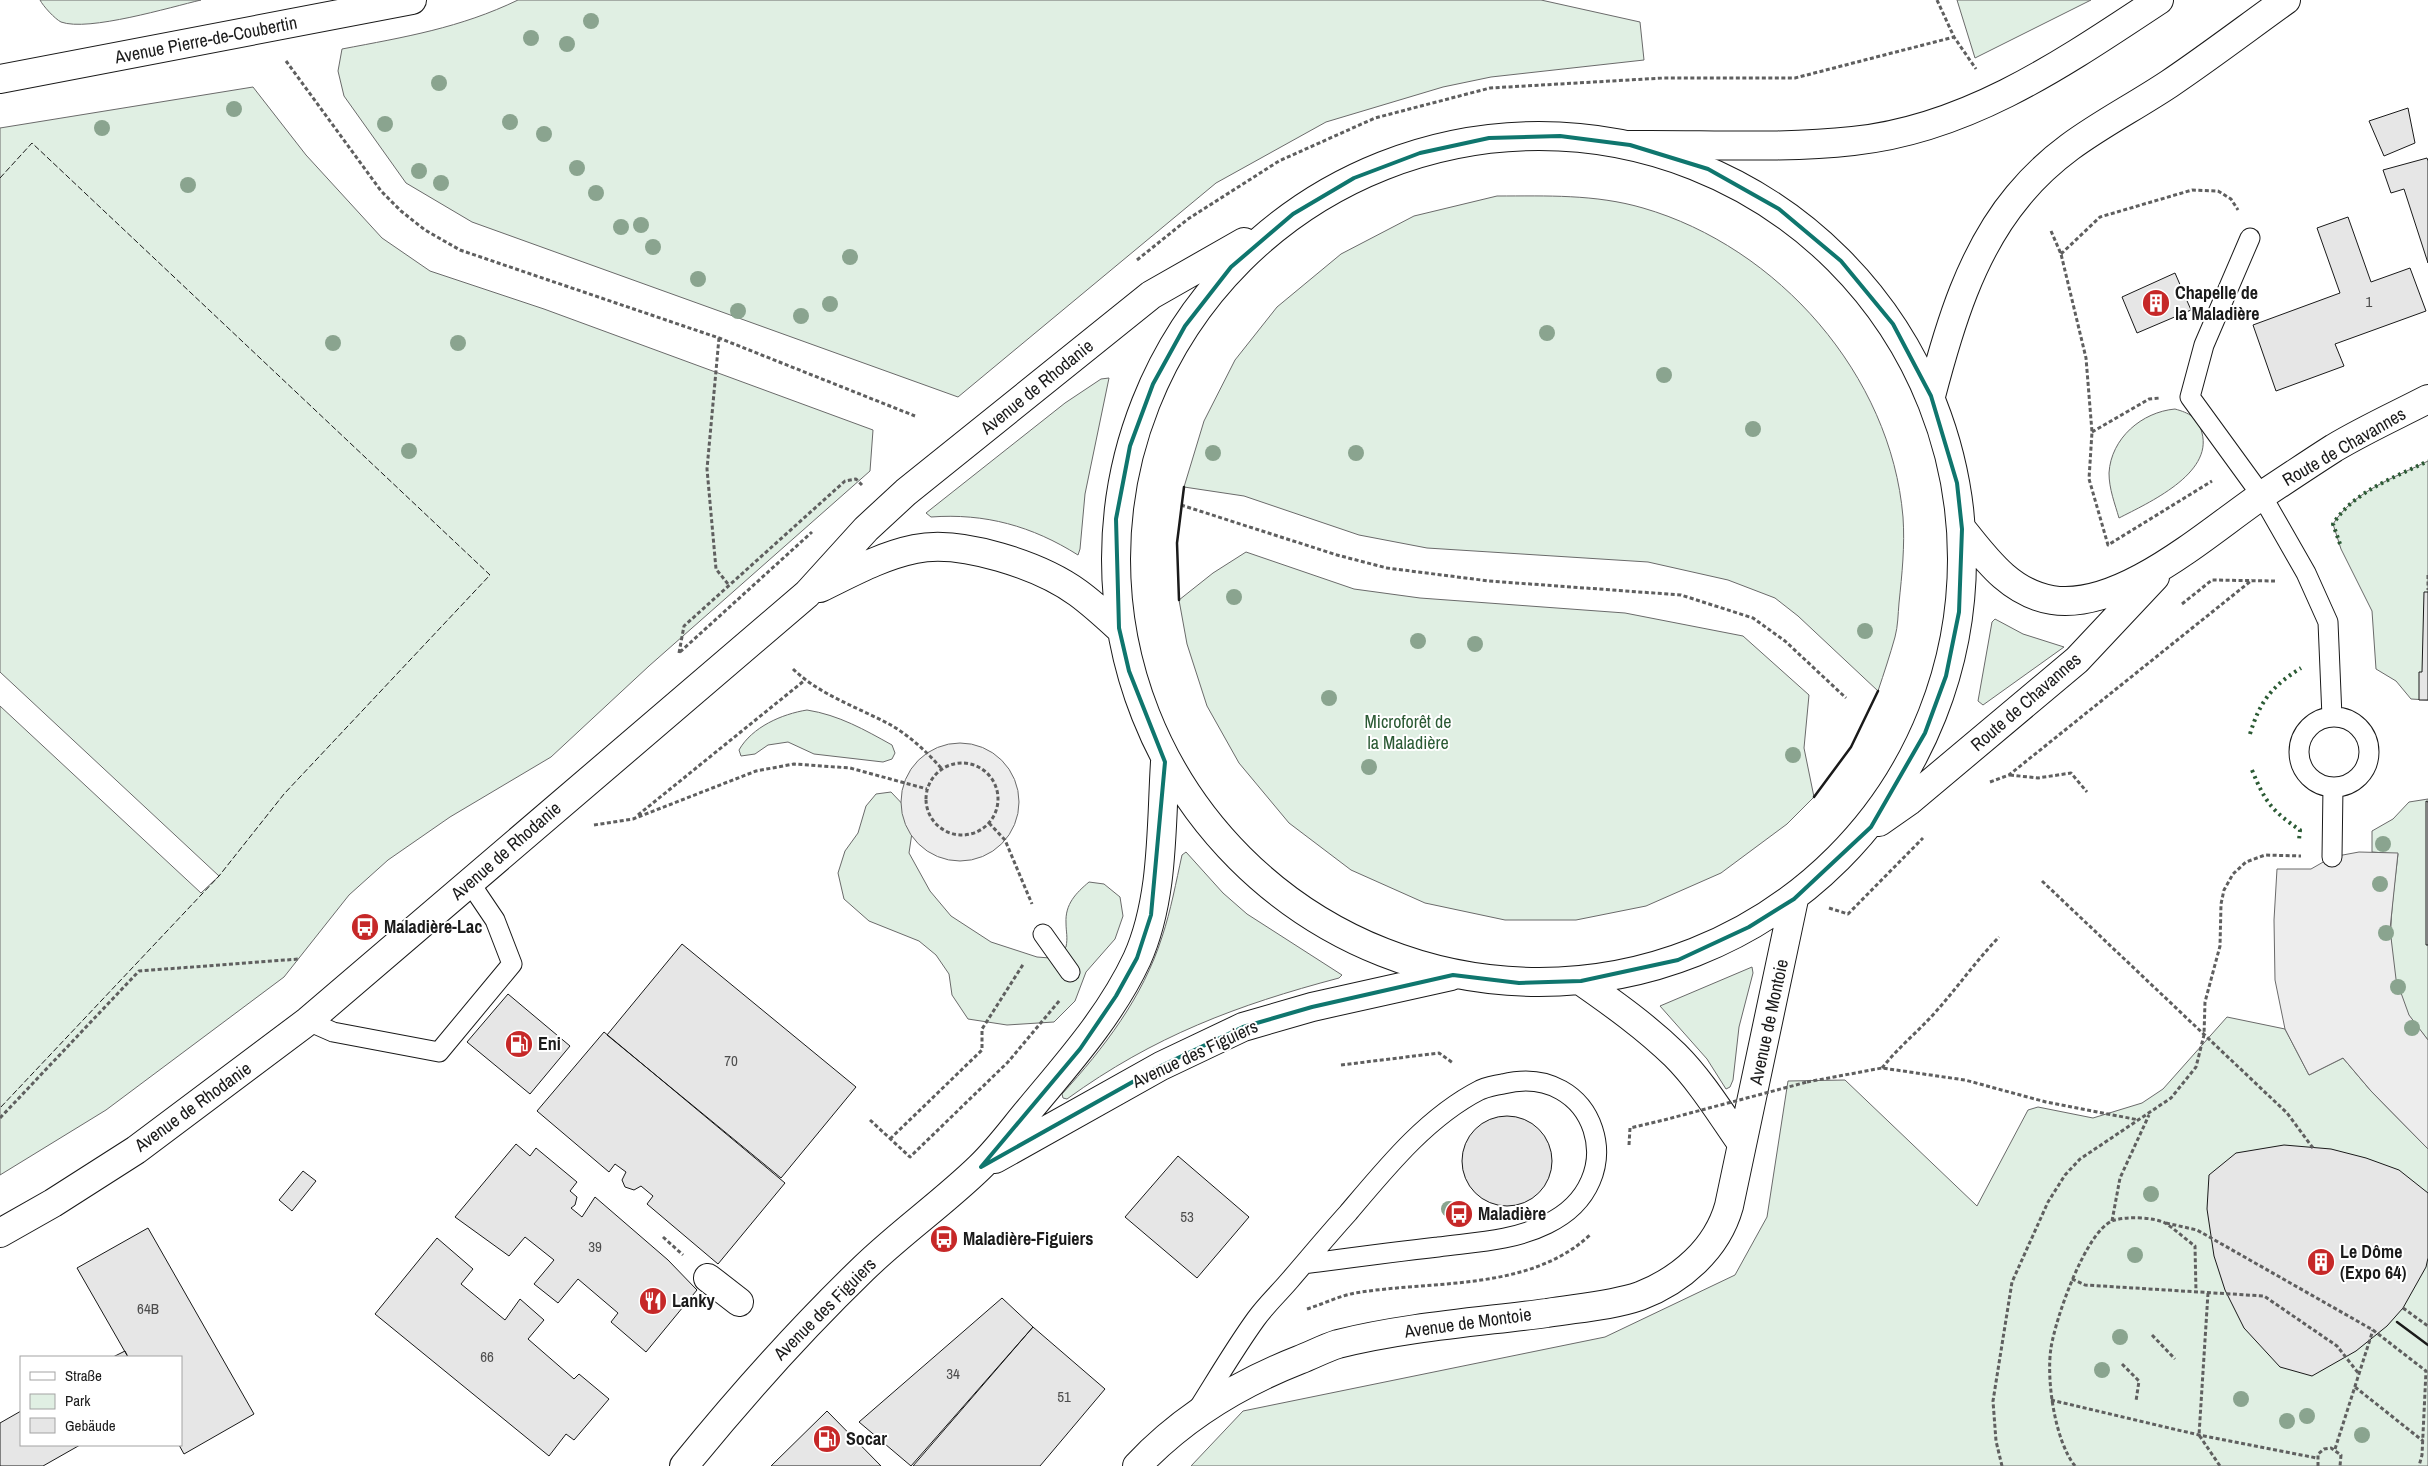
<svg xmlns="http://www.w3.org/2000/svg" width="2428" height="1466" font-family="'Archivo Narrow',sans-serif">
<rect width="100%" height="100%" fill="#fff"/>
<path fill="#e0efe3" stroke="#6a6a6a" d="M40,0H201C171,7 88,32 61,22C55,19 43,6 40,0Z
M518,0H1541L1640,22L1644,60L1491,77L1443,87L1326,122L1216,183L958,397L472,222L406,183L344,96L338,71L342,49C405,37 460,28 518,0Z
M1957,0H2091L1975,58Z
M253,87L306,155L382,238L430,271L544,309L873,430L870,471L649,666L551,757L450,817L388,860L349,895L284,977L106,1110L0,1175V706L201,893L219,876L0,672V128Z
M1497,196C1547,196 1595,194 1643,208C1778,247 1891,375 1903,517C1905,546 1902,574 1899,603C1898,614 1898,626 1895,637C1890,655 1884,673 1878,691L1798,616L1775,598L1728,580L1648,562L1427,548L1359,535L1244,496L1184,487L1204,421L1235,360L1277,307L1341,254L1414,216Z
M1109,378L1085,494L1080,549L1078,555C1032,526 985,513 931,517L926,513L1065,403L1101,379Z
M2175,409C2189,413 2198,417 2202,433C2213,474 2148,503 2119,518C2115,504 2109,489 2109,473C2111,438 2142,412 2175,409Z
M2428,461V700L2411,699L2396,681L2376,669L2372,611L2341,549L2333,524C2354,491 2394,478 2428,461Z
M1246,552L1354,589L1420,598L1625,613L1743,636L1809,695L1804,748L1814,797L1787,824L1721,873L1646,906L1576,920H1505L1425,903L1351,870L1289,823L1239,763L1207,706L1187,644L1179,600L1213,573Z
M1995,619L2023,634L2064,647L1983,705L1978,701L1992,622Z
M807,710C839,715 865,730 892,745L895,753L892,759L883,762L814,754L788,742L768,745L755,754L741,756L739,750C752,727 782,714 807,710Z
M891,792L910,812L913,826L909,853L930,891L951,916L991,942L1037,957L1050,958L1066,947C1068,937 1066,932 1066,923C1065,904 1076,893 1089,882L1104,884L1120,897L1123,916L1115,939L1086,972L1075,1001L1054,1022L1007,1025L968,1019L952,995L949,974L936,955L919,941L869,921L844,899L838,873L845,851L858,833L866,806L876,794Z
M2428,799V1040C2422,1032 2414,1024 2409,1016C2381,967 2392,907 2398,854L2372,852V831L2393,819L2409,802Z
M1186,852L1223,893L1247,914L1342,975L1339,978C1237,1005 1154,1036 1067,1099L1063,1098L1062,1094C1104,1048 1143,997 1162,937C1171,910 1176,882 1182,855Z
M1752,967L1753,973L1739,1027L1733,1080L1730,1087L1726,1089L1707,1059L1660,1006Z
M2227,1017L2285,1029L2309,1075L2343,1058L2371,1091L2428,1149V1466H1191L1243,1411L1605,1337L1735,1275L1767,1217L1788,1081L1845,1080L1977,1206L2028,1110L2038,1107L2093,1118L2142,1103L2163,1089Z"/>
<path fill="#ededed" stroke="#6a6a6a" d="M901 802a59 59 0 1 1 118 0a59 59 0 1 1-118 0Z
M2359,852L2398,853L2390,929L2396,979L2409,1015L2428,1040V1149L2371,1091L2343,1058L2309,1075L2285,1029L2275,980L2274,920L2277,869H2311L2332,857Z"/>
<path fill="#e6e6e6" stroke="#1a1a1a" d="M2408,108L2415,143L2384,156L2369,121Z
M2427,158L2428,161V263L2404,189L2391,193L2383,170Z
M2348,217L2371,282L2410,268L2426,311L2335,344L2344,366L2276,391L2253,325L2340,293L2317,228Z
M2175,273L2191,310L2137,333L2122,297Z
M2424,592H2428V700H2419V672H2422Z
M2426,801L2428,802V945H2426Z
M682,944L856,1087L781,1178L607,1035Z
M508,994L570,1046L530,1094L467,1042Z
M604,1032L785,1183L718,1264L647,1204L653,1196L641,1186L634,1190L625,1187L622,1180L626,1172L615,1164L609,1172L537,1111Z
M1462 1161a45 45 0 1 1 90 0a45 45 0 1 1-90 0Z
M516,1144L530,1156L536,1148L577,1182L570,1191L577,1197L575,1205L571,1208L582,1217L595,1197L668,1260L697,1290L646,1352L611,1322L618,1313L578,1279L558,1303L534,1284L554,1260L525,1237L509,1256L455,1217Z
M2284,1145L2331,1149L2366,1158L2399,1170L2428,1193V1258L2426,1267L2403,1308L2387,1326L2356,1351L2312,1376L2280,1367L2244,1328L2225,1290L2214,1256L2207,1209L2209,1175L2236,1153Z
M1178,1156L1249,1217L1197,1278L1125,1217Z
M303,1171L316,1181L292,1211L279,1200Z
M148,1228L254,1414L184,1454L179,1445H181V1357H128L77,1268Z
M437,1238L473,1269L461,1284L505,1320L520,1299L544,1320L528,1339L574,1379L579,1374L609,1399L574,1440L566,1434L549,1456L375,1314Z
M1002,1298L1033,1327L911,1466L859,1422Z
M1033,1327L1105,1389L1040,1466H913Z
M125,1351L128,1357H113Z
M21,1411V1445H80L43,1466H0V1423Z
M827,1411L881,1466H771Z"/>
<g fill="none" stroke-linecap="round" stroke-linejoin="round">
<defs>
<path id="lane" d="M2250,238L2204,345L2190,397L2262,496L2306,573L2328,622L2332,717
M2299 752a35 35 0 1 1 70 0a35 35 0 1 1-70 0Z
M2332,857L2333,787
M1043,934L1070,972
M308,1021L333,1032L439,1052L512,964L495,920L470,883
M1198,1409C1217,1379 1235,1348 1256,1319C1266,1305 1279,1293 1290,1280C1309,1258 1328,1235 1348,1213C1386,1168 1427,1117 1480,1090C1487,1087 1496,1085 1503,1084C1595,1061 1636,1181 1547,1224C1513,1241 1475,1242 1438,1247C1393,1252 1349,1258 1304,1264"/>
<path id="street" d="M0,79L412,0
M708,1278L739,1302"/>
<path id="secondary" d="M1116 559a423 423 0 1 1 846 0a423 423 0 1 1-846 0Z
M1962,529C1986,559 2010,593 2052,600C2121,611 2207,533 2261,496C2285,480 2309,464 2334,448C2364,430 2397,415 2428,399
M820,588C851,573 881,556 915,549C961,539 1041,566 1078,593C1093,604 1106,616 1119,628
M1879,822L1909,801L2077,660L2155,577
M1581,981C1614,1004 1646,1027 1675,1055C1701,1081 1721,1114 1742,1144
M995,1159L1161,1066L1243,1027L1312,1007L1451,976
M0,1233L53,1203L136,1150L308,1021L807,594L866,529L906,492L1151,295L1244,242
M684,1466C740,1397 799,1331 863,1269C900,1233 943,1203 980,1167C998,1150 1013,1129 1029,1110C1068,1063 1111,1015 1137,959C1164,899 1161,826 1165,762
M1137,1466C1182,1418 1238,1384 1299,1360C1312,1355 1325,1348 1338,1344C1406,1327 1478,1322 1547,1313C1577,1308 1611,1306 1640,1296C1681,1280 1717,1249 1729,1206L1794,899"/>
<path id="highway" d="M1630,145C1702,144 1782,149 1853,141C1969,129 2065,62 2159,0
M1931,396C1949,327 1971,252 2018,196C2062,142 2113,121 2169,84C2209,57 2247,28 2286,0"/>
</defs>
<use href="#lane" stroke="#1a1a1a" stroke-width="21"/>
<use href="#street" stroke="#1a1a1a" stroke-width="30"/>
<use href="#secondary" stroke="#1a1a1a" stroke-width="30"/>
<use href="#highway" stroke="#1a1a1a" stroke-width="30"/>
<path stroke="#5f5f5f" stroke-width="3" stroke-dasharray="4 2.5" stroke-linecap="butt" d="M1937,0L1954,37L1976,69
M286,61L381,191L401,211L425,230L460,250L719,338L915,416
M2051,231L2061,254L2086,358L2092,432L2089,479L2108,545L2212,481
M2061,254L2100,217L2192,190L2218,191L2231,199L2238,210
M1137,260L1188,219L1279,161L1375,118L1490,88L1664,78H1795L1954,37
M719,338L707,469L716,569L728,584
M2092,432L2149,399L2160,398
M1181,505L1337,555L1387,568L1489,581L1681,595L1753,618L1785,641L1846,698
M2428,575V590
M2182,604L2212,580L2275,581
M680,652L812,532
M679,653L684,626L845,481L856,479L862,485
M793,669C820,695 857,707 889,724C909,735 927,752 942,769
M926 799a36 36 0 1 1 72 0a36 36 0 1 1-72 0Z
M2010,775L2038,778L2071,773L2087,792
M1990,782L2009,775L2252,580
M638,815L805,680
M989,823L1005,840L1032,904
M594,825L633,819L756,771L794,764L850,768L927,789
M2042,881L2287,1113L2313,1148
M1829,908L1848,914L1923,838
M1341,1065L1439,1053L1453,1063
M1882,1068C1897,1049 1915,1034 1931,1017C1955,991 1974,963 1999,937
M1807,1082L1882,1068L1965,1080L2046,1102L2139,1120
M0,1118L139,971L299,959
M870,1120L910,1157L1008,1062L1060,1000
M890,1139L982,1050V1029L1024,963
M1629,1145L1630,1128L1664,1120
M2112,1221L2120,1178L2149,1115
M2166,1223L2197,1230L2373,1330L2426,1371L2422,1455L2419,1466
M663,1237L683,1255
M2072,1279L2085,1285L2264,1296L2337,1346L2359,1374
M2208,1293L2199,1435L2220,1466
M2403,1308L2428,1326
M1307,1309C1323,1304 1339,1296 1355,1293C1432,1280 1530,1292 1591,1234
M2152,1335L2175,1359
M2122,1364L2139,1381L2136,1401
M2355,1387L2423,1441
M2051,1400L2199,1435L2317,1458
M2335,1449L2373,1330
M2002,1466L1996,1441L1993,1401L2012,1282L2048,1202L2065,1175L2080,1159L2171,1098L2196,1067L2204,1035L2205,1002L2220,946L2221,904L2224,890L2233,874L2246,862L2265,855L2301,856
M2075,1466C2055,1441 2046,1380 2051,1348C2055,1320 2085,1233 2112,1221C2124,1216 2154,1217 2165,1223C2175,1229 2185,1239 2195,1246L2196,1292
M2318,1466V1454L2324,1449L2331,1448L2341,1455L2340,1466"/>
<use href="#lane" stroke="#fff" stroke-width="19"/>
<use href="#street" stroke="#fff" stroke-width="28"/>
<use href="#secondary" stroke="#fff" stroke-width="28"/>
<use href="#highway" stroke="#fff" stroke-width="28"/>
<path stroke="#5f5f5f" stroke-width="3" stroke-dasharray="4 2.5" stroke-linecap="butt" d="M1664,1120L1807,1082"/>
<path stroke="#2b5a34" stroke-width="4" stroke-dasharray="2.5 4" stroke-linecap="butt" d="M2340,544L2333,524C2354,491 2394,478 2428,461
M2250,734C2260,701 2272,686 2301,668
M2252,770C2265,802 2272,811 2300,830L2299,840"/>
<path stroke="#1a1a1a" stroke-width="1" stroke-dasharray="6 2.5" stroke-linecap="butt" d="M0,178L32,143L490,575L284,794L219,876L0,1108"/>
<path stroke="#1a1a1a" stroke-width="2.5" d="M1179,600L1177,543L1184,487
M1814,797L1851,747L1878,691
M2397,1322L2428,1345"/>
</g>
<g fill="#8aa48f">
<circle cx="591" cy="21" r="8"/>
<circle cx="531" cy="38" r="8"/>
<circle cx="567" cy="44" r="8"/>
<circle cx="439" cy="83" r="8"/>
<circle cx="234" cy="109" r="8"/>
<circle cx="510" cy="122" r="8"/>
<circle cx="385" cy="124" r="8"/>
<circle cx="102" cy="128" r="8"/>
<circle cx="544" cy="134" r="8"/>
<circle cx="577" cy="168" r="8"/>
<circle cx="419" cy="171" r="8"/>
<circle cx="441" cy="183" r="8"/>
<circle cx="188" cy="185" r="8"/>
<circle cx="596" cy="193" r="8"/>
<circle cx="641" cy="225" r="8"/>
<circle cx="621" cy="227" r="8"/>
<circle cx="653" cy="247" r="8"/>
<circle cx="850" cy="257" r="8"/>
<circle cx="698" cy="279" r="8"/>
<circle cx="830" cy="304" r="8"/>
<circle cx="738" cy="311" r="8"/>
<circle cx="801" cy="316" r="8"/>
<circle cx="1547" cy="333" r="8"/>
<circle cx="333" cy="343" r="8"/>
<circle cx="458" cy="343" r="8"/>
<circle cx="1664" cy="375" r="8"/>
<circle cx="1753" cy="429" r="8"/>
<circle cx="409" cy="451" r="8"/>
<circle cx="1213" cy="453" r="8"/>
<circle cx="1356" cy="453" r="8"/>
<circle cx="1234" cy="597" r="8"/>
<circle cx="1865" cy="631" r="8"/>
<circle cx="1418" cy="641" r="8"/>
<circle cx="1475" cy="644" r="8"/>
<circle cx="1329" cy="698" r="8"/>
<circle cx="1793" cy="755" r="8"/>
<circle cx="1369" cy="767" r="8"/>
<circle cx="2383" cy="844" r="8"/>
<circle cx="2380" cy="884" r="8"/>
<circle cx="2386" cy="933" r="8"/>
<circle cx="2398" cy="987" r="8"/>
<circle cx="2412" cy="1028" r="8"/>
<circle cx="2151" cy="1194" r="8"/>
<circle cx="1449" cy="1209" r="8"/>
<circle cx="2135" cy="1255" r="8"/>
<circle cx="2120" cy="1337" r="8"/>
<circle cx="2102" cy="1370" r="8"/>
<circle cx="2241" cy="1399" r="8"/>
<circle cx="2307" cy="1416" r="8"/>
<circle cx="2287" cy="1421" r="8"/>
<circle cx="2362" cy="1435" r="8"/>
</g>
<path fill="none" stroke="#0f766e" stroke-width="4" stroke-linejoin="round" d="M1560,136L1630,145L1708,169L1779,209L1841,261L1893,324L1931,396L1957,483L1962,529L1959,612L1946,676L1925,733L1871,827L1794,899L1749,927L1678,960L1581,981L1519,983L1453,975L1312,1007L1243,1027L1161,1066L981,1167L1080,1049L1116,996L1137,958L1151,915L1165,762L1129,671L1119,628L1116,519L1130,446L1153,384L1185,326L1231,267L1293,214L1354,178L1420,153L1489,138Z"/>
<defs>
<symbol id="building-disc" viewBox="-11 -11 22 22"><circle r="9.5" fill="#c62828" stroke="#fff"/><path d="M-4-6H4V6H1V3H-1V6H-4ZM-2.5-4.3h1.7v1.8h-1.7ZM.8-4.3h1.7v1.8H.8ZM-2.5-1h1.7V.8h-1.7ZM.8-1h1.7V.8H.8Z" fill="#fff"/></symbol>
<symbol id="bus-disc" viewBox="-11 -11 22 22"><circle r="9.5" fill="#c62828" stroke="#fff"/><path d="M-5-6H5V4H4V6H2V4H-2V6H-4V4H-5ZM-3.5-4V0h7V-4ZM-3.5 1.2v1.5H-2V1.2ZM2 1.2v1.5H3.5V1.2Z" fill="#fff"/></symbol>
<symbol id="fuel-disc" viewBox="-11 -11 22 22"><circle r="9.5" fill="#c62828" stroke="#fff"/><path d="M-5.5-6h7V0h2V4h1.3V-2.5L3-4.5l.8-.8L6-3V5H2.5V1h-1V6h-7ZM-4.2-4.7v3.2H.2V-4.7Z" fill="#fff"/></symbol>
<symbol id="restaurant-disc" viewBox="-11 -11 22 22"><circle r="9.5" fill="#c62828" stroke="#fff"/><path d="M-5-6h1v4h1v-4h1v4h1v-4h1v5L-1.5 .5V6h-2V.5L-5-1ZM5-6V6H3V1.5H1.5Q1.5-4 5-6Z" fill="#fff"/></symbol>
</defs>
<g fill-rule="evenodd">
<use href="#building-disc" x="2140" y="287" width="32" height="32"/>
<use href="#bus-disc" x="349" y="911" width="32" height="32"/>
<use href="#fuel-disc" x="503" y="1028" width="32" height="32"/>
<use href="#bus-disc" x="1443" y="1198" width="32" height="32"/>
<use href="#bus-disc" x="928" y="1223" width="32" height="32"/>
<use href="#building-disc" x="2305" y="1246" width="32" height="32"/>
<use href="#restaurant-disc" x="637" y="1285" width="32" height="32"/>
<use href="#fuel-disc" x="811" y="1423" width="32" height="32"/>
</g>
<g text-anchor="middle" stroke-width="4" stroke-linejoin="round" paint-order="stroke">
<g font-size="15" fill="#4d4d4d">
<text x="2369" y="307">1</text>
<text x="731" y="1066">70</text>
<text x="1187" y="1222">53</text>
<text x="595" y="1252">39</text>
<text x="148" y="1314">64B</text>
<text x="487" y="1362">66</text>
<text x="953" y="1379">34</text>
<text x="1064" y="1402">51</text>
</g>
<g font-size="18" fill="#1a1a1a" stroke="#fff">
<text transform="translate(206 40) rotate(-11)" y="6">Avenue Pierre-de-Coubertin</text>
<text transform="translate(1037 387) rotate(-39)" y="6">Avenue de Rhodanie</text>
<text transform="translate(2344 447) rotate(-30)" y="6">Route de Chavannes</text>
<text transform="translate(2026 702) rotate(-41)" y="6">Route de Chavannes</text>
<text transform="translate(506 851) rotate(-41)" y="6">Avenue de Rhodanie</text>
<text transform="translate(1769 1022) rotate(-78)" y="6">Avenue de Montoie</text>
<text transform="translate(1195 1054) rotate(-25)" y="6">Avenue des Figuiers</text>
<text transform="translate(193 1107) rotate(-36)" y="6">Avenue de Rhodanie</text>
<text transform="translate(825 1309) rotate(-45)" y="6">Avenue des Figuiers</text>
<text transform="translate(1468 1323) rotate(-8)" y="6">Avenue de Montoie</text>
</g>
<g font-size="18" font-weight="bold" fill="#1a1a1a" stroke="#fff" text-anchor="start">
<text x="2175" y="299">Chapelle de<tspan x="2175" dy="21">la Maladière</tspan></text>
<text x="384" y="933">Maladière-Lac</text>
<text x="538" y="1050">Eni</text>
<text x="1478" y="1220">Maladière</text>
<text x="963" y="1245">Maladière-Figuiers</text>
<text x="2340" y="1258">Le Dôme<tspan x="2340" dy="21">(Expo 64)</tspan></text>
<text x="672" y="1307">Lanky</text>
<text x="846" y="1445">Socar</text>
</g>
<g font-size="18" fill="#2b5a34" stroke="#fff">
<text x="1408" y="728">Microforêt de<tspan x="1408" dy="21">la Maladière</tspan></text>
</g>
</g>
<rect x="20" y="1356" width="162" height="90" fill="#ffffff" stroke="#a3a3a3"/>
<rect x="30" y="1372" width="25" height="8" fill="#ffffff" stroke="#a3a3a3"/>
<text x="65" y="1381" font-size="15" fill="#1a1a1a">Straße</text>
<rect x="30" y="1394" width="25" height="15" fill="#e0efe3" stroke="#a3a3a3"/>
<text x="65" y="1406" font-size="15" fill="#1a1a1a">Park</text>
<rect x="30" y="1418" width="25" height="15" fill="#e6e6e6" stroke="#a3a3a3"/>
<text x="65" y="1431" font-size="15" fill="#1a1a1a">Gebäude</text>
</svg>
